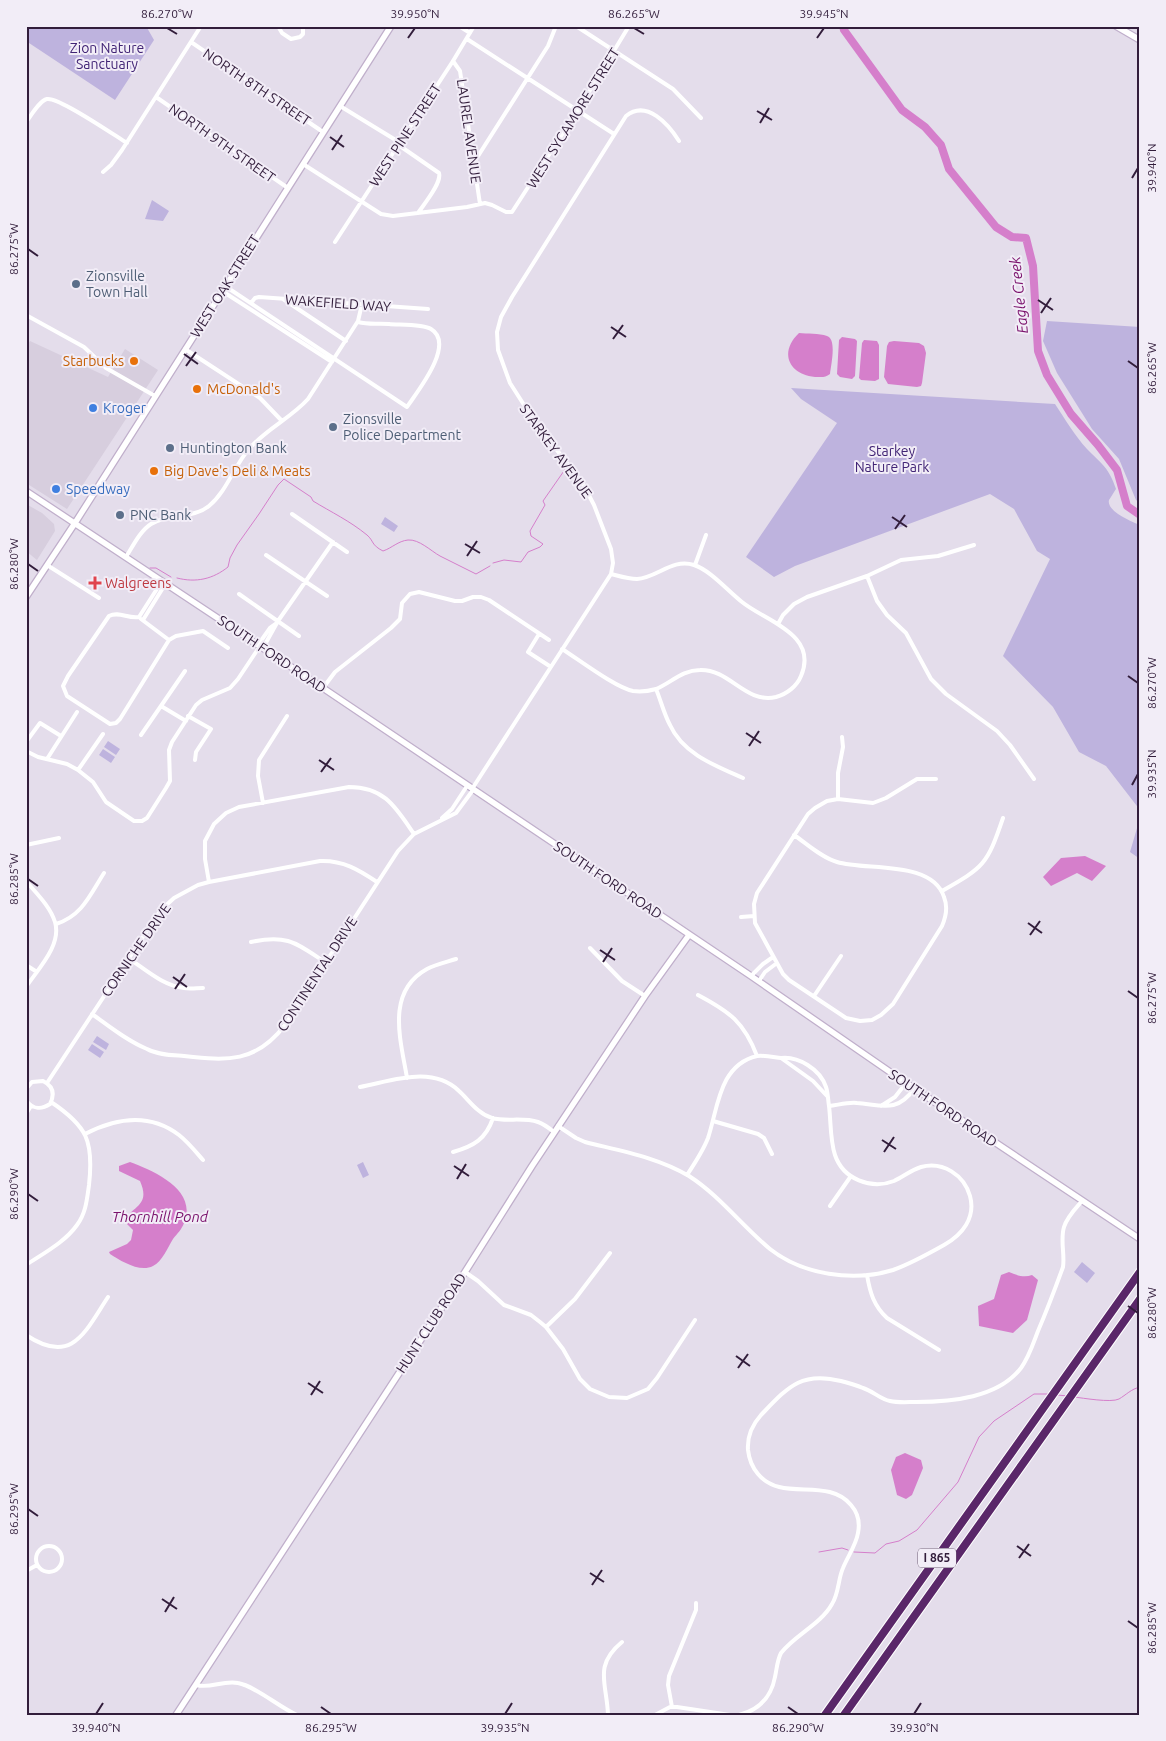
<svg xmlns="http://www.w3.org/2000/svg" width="1166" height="1741" font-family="Ubuntu,sans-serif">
<rect width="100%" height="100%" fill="#e4ddeb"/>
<path fill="#d7cede" d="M30,341L108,377L125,349L158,370L67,509L26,483V347Z
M26,504L42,513L54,524L55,531L37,560L26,551Z"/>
<path fill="#beb3de" d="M26,26H146L154,40L115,100L26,41Z
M152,200L169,211L163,221L145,219Z
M1047,321L1140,327V503L1136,500L1119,459L1092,429L1057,373L1043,341Z
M791,388L1055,404C1065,419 1075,436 1087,449C1102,464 1109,468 1116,489C1114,492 1111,497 1109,500C1106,511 1132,522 1140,525V810L1106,766L1079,752L1053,707L1003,656L1050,559L1037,551L1014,509L990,494L795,566L774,577L746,557L837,423L801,399Z
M385,517L398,526L394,532L381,524Z
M108,741L120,749L116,755L104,747Z
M103,749L115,757L111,763L99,755Z
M1140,818V859L1130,852Z
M97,1036L109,1044L106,1050L93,1042Z
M92,1044L104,1052L100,1058L88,1050Z
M363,1162L369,1175L363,1178L357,1165Z
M1082,1262L1095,1273L1087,1283L1074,1272Z"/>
<path fill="#d57fcb" d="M799,333C807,334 819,333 827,336C837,339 831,365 830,374C825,378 822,377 815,377C788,374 779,352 799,333Z
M842,337L855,339L857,341L855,376L852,379L840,377L837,374L839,340Z
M864,340L877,341L879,345V379L875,381L861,380L859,378L862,343Z
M894,341L919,343L924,346L926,353L922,383L921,386L917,387L888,384L884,377L887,346L889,342Z
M1085,856L1106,866L1092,881L1077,873L1051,886L1043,877L1061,858Z
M130,1162C154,1171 198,1190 184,1223C182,1229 177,1234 173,1239C168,1247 162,1262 153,1266C140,1273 121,1261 110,1254L109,1252L127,1244L131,1240L133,1230L123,1220C136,1205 150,1204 140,1181L119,1171V1166Z
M1009,1272C1016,1275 1024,1278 1032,1275L1038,1280L1027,1320L1013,1333L979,1326L978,1306L994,1299L1001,1275Z
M905,1453L921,1460L923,1468L912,1495L906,1499L897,1495L891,1470L896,1457Z"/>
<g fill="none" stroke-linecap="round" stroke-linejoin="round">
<path stroke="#d57fcb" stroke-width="1" d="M493,563L504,560L521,562L528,552L540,547L543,544L531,536L530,531L545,505L543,501L566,468
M150,568H156L171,577
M177,578C196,583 213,579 228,567L230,558L237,545L259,514L278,485L284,479L311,497L313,501C331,512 350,521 367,535C374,541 371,545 383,551C392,548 398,541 408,540C419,539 431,551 440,556C452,562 464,568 476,574L490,566
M1057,1395L1068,1396
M1074,1397C1083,1398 1111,1403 1119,1399C1126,1395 1131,1389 1140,1387
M819,1552L842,1548L848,1550
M854,1552L875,1553L886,1544L899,1541L917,1530L958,1482L979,1437L994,1421L1034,1394H1050"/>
<path stroke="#d57fcb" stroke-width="8" d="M843,26L844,30L902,110L925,127L941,145L949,169L996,227L1012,237L1026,238L1033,266L1038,351L1047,375L1071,414L1098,445L1117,470L1127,506L1140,515"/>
<defs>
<path id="secondary" d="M1116,26L1140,40
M26,491L323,688L751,976L906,1083L1140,1239
M26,597L75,523L391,26
M176,1715L465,1272L532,1166L645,996L689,935"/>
<path id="highway" d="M825,1715L1140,1272
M844,1715L1140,1299"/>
</defs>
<use href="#secondary" stroke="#c0afcb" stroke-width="8"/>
<use href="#highway" stroke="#fff" stroke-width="10"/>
<path stroke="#fff" stroke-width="4" d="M278,26L282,33L291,39L300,37L303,34V26
M459,26L470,33
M576,26L673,89L701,118
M467,39L614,134
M191,42L323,132
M453,61L460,71L480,204
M156,97L288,188
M340,106L394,139L400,146L439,173C442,183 424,204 418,213
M26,122C31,116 39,101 47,99C59,97 114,135 127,143
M303,164L381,214L393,216L467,207L485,203L492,205L506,212H512L578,110L629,26
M473,164L548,46L556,26
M103,172L111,165L122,150L201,26
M335,242L453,61L474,26
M225,286L407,407C417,392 456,344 431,329C423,324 399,325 389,324C378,323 369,325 358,322
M222,291L332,362
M283,299L346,341
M251,303L255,298L259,297L428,309
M26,315L84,347L106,368L155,396
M185,349L260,398L282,421
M292,514L347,552
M266,555L327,596
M126,557C133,546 140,531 151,524C169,513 193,519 209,506C227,491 234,466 249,449C266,429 291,418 308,399L358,321L362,304
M47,565L99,598
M695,565L706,535
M867,576L877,601L887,615L906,633L931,679L946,694L997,731L1010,745L1034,779
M239,594L299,636
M139,617C128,619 119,611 109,616L68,676L63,686L67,696L110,724L116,723L120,719L169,640
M139,617L162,581
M141,619L169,640
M143,620L166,583
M778,624L783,615L794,604L807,597L867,576L901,560L938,556L974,545
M539,634L528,652L551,667
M169,640L176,636L203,631L228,648
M258,645L270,628L277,623
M263,648L278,621L333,542
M562,649C578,659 616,688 633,691C640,692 649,691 656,689C671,683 682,670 700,670C730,669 745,704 776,697C787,694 797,686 801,676C819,634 765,621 742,602C728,591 710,570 694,565C672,558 657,578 637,579C628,579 619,576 611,574
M323,688L335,672L391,628L400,619L402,603L410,594L419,592L455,601H462L473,597H481L489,600L549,640
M656,689C661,701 664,714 670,725C683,754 716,766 743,778
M161,706L186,721
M188,716L211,729L196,752L195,760
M141,735L185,671
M26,742L40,723L61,736
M26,751L38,757L67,764L78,770L93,782L106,802L134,821H142L147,818L166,788L170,781L169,750L172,742L196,705L202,700L230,688L238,679L260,646
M47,759L77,712
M78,770L103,734
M472,789L611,574L613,563L611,549L594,505L583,484L533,419L510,383L498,350L497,332L501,317L512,297L626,116C647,99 669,125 679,141
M838,799V773L843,747L842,737
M263,803L258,776L259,760L287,716
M442,818L452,809L467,786
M794,835C807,844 822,858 837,862C867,871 932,860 944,897C948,907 946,917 942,926L893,1004L881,1015L872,1020L860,1021L846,1018L789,980L783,974L755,923L754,904L757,893L808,814L815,808L827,801L838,799L873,803L886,798L917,779H936
M26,845L59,838
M26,881C36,893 50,906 55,922C62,945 38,969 26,987
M209,882L205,859V841L214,824L226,813L239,807L349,787C385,787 396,808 414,834
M942,891C984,867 987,865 1003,818
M741,917L754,916
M56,924C82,916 90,895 104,873
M251,942C287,934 296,943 325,962
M590,948L622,981L645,996
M128,958C145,969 163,986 184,988C190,989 197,988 203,988
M26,965L37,972
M751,976L763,964L773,957
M759,981L765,972L777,963
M698,995C730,1012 744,1022 757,1056
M814,996L841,956
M92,1014C109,1026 127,1041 147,1049C158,1055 172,1055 184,1056C227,1061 256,1063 285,1025L398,851L414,834L456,813L473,790
M407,1078C401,1041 385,992 427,969C436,964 447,962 456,959
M47,1083L160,911L174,898L198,885L209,882L320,861C343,860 359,870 377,882
M360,1087C392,1081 432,1065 459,1091C469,1100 478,1114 492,1118C506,1122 523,1117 538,1122C544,1124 549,1128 554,1132
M26,1089L32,1082L43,1081C53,1086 55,1094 50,1104C41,1110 32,1109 26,1100
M827,1096L813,1081L781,1058C798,1056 820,1069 826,1087C828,1093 828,1100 829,1106C838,1105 848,1102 857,1103C882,1105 897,1113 914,1089
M881,1106L895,1097L906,1083
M26,1114L31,1106
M713,1121L758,1134L764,1138L772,1154
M558,1126L576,1138L585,1142C621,1151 657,1157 689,1176C720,1196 742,1226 770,1249C803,1275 853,1282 893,1270C910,1264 928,1254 944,1245C962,1235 976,1218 970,1196C964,1175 943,1161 921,1167C911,1170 903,1177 894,1181C871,1190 843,1179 835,1155C830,1140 831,1122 829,1106
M85,1134C116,1118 150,1113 179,1135C188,1142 196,1152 203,1160
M453,1152C474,1146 486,1139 493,1118
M687,1175C695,1163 703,1151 708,1138C718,1108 719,1065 757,1056C764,1055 773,1057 781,1058
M830,1206L851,1176
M26,1265C44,1253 65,1242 77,1225C86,1213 87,1199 89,1185C94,1141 87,1126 51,1102
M465,1272L478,1281L504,1305L531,1315L540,1322L546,1327L563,1349L580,1379L590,1389L609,1397L627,1398L648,1389L657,1378L695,1320
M867,1275C870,1293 874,1306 887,1318L939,1350
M546,1327L575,1299L610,1253
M26,1335C72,1366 85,1332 108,1297
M36 1559a13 13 0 1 1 26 0a13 13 0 1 1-26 0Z
M26,1571L37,1565
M196,1685C210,1689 223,1680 238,1683C255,1686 279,1707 297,1715
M672,1707L668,1685L669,1676L696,1610V1603
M608,1715C607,1683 593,1666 622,1642
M655,1715L670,1707H677L730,1715
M739,1715C759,1710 771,1698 775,1677C777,1668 777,1661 781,1653C795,1635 821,1624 832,1604C839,1593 838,1579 843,1568C848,1556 856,1545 858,1533C860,1523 858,1513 851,1505C827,1476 782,1503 758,1474C752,1467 749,1459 748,1450C747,1436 752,1425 761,1415C788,1387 801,1371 841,1381C849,1383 856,1385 863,1388C873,1391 880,1399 890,1401C898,1403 908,1402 916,1402C951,1402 998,1398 1021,1368C1029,1357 1033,1344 1038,1331C1047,1310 1055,1289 1063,1267C1065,1254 1060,1240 1064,1227C1067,1217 1075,1209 1082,1201"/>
<use href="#secondary" stroke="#fff" stroke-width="5.5"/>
<use href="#highway" stroke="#5a2769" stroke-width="8"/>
</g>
<path fill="none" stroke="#321d3b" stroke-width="2" d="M167,28L177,34M634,28L644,34M408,38L415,28M817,38L824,28M757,111L772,120M760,123L769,108M330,137L344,147M332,150L342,135M1132,178L1138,168M28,249L38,256M1038,300L1053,310M1041,313L1051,298M611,327L626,337M613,339L623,325M184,354L198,364M1128,361L1138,368M186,366L196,352M892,517L907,527M895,529L905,515M465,544L480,553M467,556L477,541M28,564L38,571M1128,676L1138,683M746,733L761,743M749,746L759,731M319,760L334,770M321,772L331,758M1132,785L1138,774M28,879L38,886M1028,923L1042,933M1030,935L1040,921M600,950L615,960M603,962L612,948M173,977L187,987M175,989L185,974M1128,991L1138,998M882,1140L896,1149M884,1152L894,1137M454,1166L469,1176M457,1179L466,1164M28,1194L38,1201M1128,1306L1138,1313M736,1356L750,1366M738,1368L748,1354M308,1383L323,1393M311,1395L320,1381M28,1509L38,1516M1017,1546L1031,1556M1019,1558L1029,1544M590,1573L604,1582M592,1585L602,1570M162,1599L177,1609M165,1612L174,1597M1128,1621L1138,1628M321,1707L331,1714M788,1707L798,1714M96,1714L103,1703M505,1714L512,1703M914,1714L921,1703"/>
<g fill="#5c6f8a" stroke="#f2edf7" stroke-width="2">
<circle cx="76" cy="284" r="5"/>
<circle cx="333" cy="427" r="5"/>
<circle cx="170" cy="448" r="5"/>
<circle cx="120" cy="515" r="5"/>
</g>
<g fill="#e8710a" stroke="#f2edf7" stroke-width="2">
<circle cx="134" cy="361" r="5"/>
<circle cx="197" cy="389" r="5"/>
<circle cx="154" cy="471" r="5"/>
</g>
<g fill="#3f7fe0" stroke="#f2edf7" stroke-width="2">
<circle cx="93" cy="408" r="5"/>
<circle cx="56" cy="489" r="5"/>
</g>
<path fill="#e0444e" stroke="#f2edf7" stroke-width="2" d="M92.5 575.5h5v5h5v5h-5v5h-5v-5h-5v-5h5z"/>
<g text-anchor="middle" stroke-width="4" stroke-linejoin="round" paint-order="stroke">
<rect fill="#f2edf7" stroke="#6c5b73" stroke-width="1" x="918" y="1548.5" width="38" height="19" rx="4"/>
<g font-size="12" font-weight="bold" fill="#321d3b">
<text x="937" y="1562">I 865</text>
</g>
<g font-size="14" fill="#412475" stroke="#f2edf7">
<text x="107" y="53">Zion Nature<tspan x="107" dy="16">Sanctuary</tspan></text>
<text x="892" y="456">Starkey<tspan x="892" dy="16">Nature Park</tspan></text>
</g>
<g font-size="14" fill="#321d3b" stroke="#f2edf7">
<text transform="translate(257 87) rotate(34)" y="5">NORTH 8TH STREET</text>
<text transform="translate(573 118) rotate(-58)" y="5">WEST SYCAMORE STREET</text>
<text transform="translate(469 131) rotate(82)" y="5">LAUREL AVENUE</text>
<text transform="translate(405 135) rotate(-57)" y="5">WEST PINE STREET</text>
<text transform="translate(222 143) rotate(35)" y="5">NORTH 9TH STREET</text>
<text transform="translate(225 286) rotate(-58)" y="5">WEST OAK STREET</text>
<text transform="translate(338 303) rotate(4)" y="5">WAKEFIELD WAY</text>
<text transform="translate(556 451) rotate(54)" y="5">STARKEY AVENUE</text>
<text transform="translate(272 654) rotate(34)" y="5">SOUTH FORD ROAD</text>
<text transform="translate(608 880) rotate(34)" y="5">SOUTH FORD ROAD</text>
<text transform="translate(136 950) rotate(-55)" y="5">CORNICHE DRIVE</text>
<text transform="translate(317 974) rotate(-57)" y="5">CONTINENTAL DRIVE</text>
<text transform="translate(943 1108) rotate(34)" y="5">SOUTH FORD ROAD</text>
<text transform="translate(431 1323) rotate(-57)" y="5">HUNT CLUB ROAD</text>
</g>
<g font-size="14" fill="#4e5e75" stroke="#f2edf7" text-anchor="start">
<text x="86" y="281">Zionsville<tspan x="86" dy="16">Town Hall</tspan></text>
<text x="343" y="424">Zionsville<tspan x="343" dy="16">Police Department</tspan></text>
<text x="180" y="453">Huntington Bank</text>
<text x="130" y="520">PNC Bank</text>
</g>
<g font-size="14" fill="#c56008" stroke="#f2edf7" text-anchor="start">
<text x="124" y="366" text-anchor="end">Starbucks</text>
<text x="207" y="394">McDonald's</text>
<text x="164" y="476">Big Dave's Deli &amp; Meats</text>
</g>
<g font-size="14" fill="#366cbe" stroke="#f2edf7" text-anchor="start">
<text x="103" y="413">Kroger</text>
<text x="66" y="494">Speedway</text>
</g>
<g font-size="14" fill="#be3a42" stroke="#f2edf7" text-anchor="start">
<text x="105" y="588">Walgreens</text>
</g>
<g font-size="15" font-style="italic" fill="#7b136d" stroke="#f2edf7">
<text transform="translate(1019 295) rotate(-96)" y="5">Eagle Creek</text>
<text x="160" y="1222">Thornhill Pond</text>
</g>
</g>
<rect width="1166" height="1741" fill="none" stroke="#f2edf7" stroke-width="55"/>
<rect x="28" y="28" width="1110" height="1686" fill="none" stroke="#321d3b" stroke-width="2"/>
<g font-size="12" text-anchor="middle" fill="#321d3b">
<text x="167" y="18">86.270°W</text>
<text x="415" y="18">39.950°N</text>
<text x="634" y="18">86.265°W</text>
<text x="824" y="18">39.945°N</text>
<text transform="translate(1152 168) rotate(-90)" y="4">39.940°N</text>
<text transform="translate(14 249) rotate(-90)" y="4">86.275°W</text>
<text transform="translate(1152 368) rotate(-90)" y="4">86.265°W</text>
<text transform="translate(14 564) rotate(-90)" y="4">86.280°W</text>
<text transform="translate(1152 683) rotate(-90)" y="4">86.270°W</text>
<text transform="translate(1152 774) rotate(-90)" y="4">39.935°N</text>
<text transform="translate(14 879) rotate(-90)" y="4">86.285°W</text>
<text transform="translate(1152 998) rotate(-90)" y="4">86.275°W</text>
<text transform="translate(14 1194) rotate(-90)" y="4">86.290°W</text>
<text transform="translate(1152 1313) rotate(-90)" y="4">86.280°W</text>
<text transform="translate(14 1509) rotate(-90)" y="4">86.295°W</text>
<text transform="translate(1152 1628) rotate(-90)" y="4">86.285°W</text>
<text x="96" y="1732">39.940°N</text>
<text x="331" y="1732">86.295°W</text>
<text x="505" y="1732">39.935°N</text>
<text x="798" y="1732">86.290°W</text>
<text x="914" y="1732">39.930°N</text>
</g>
</svg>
